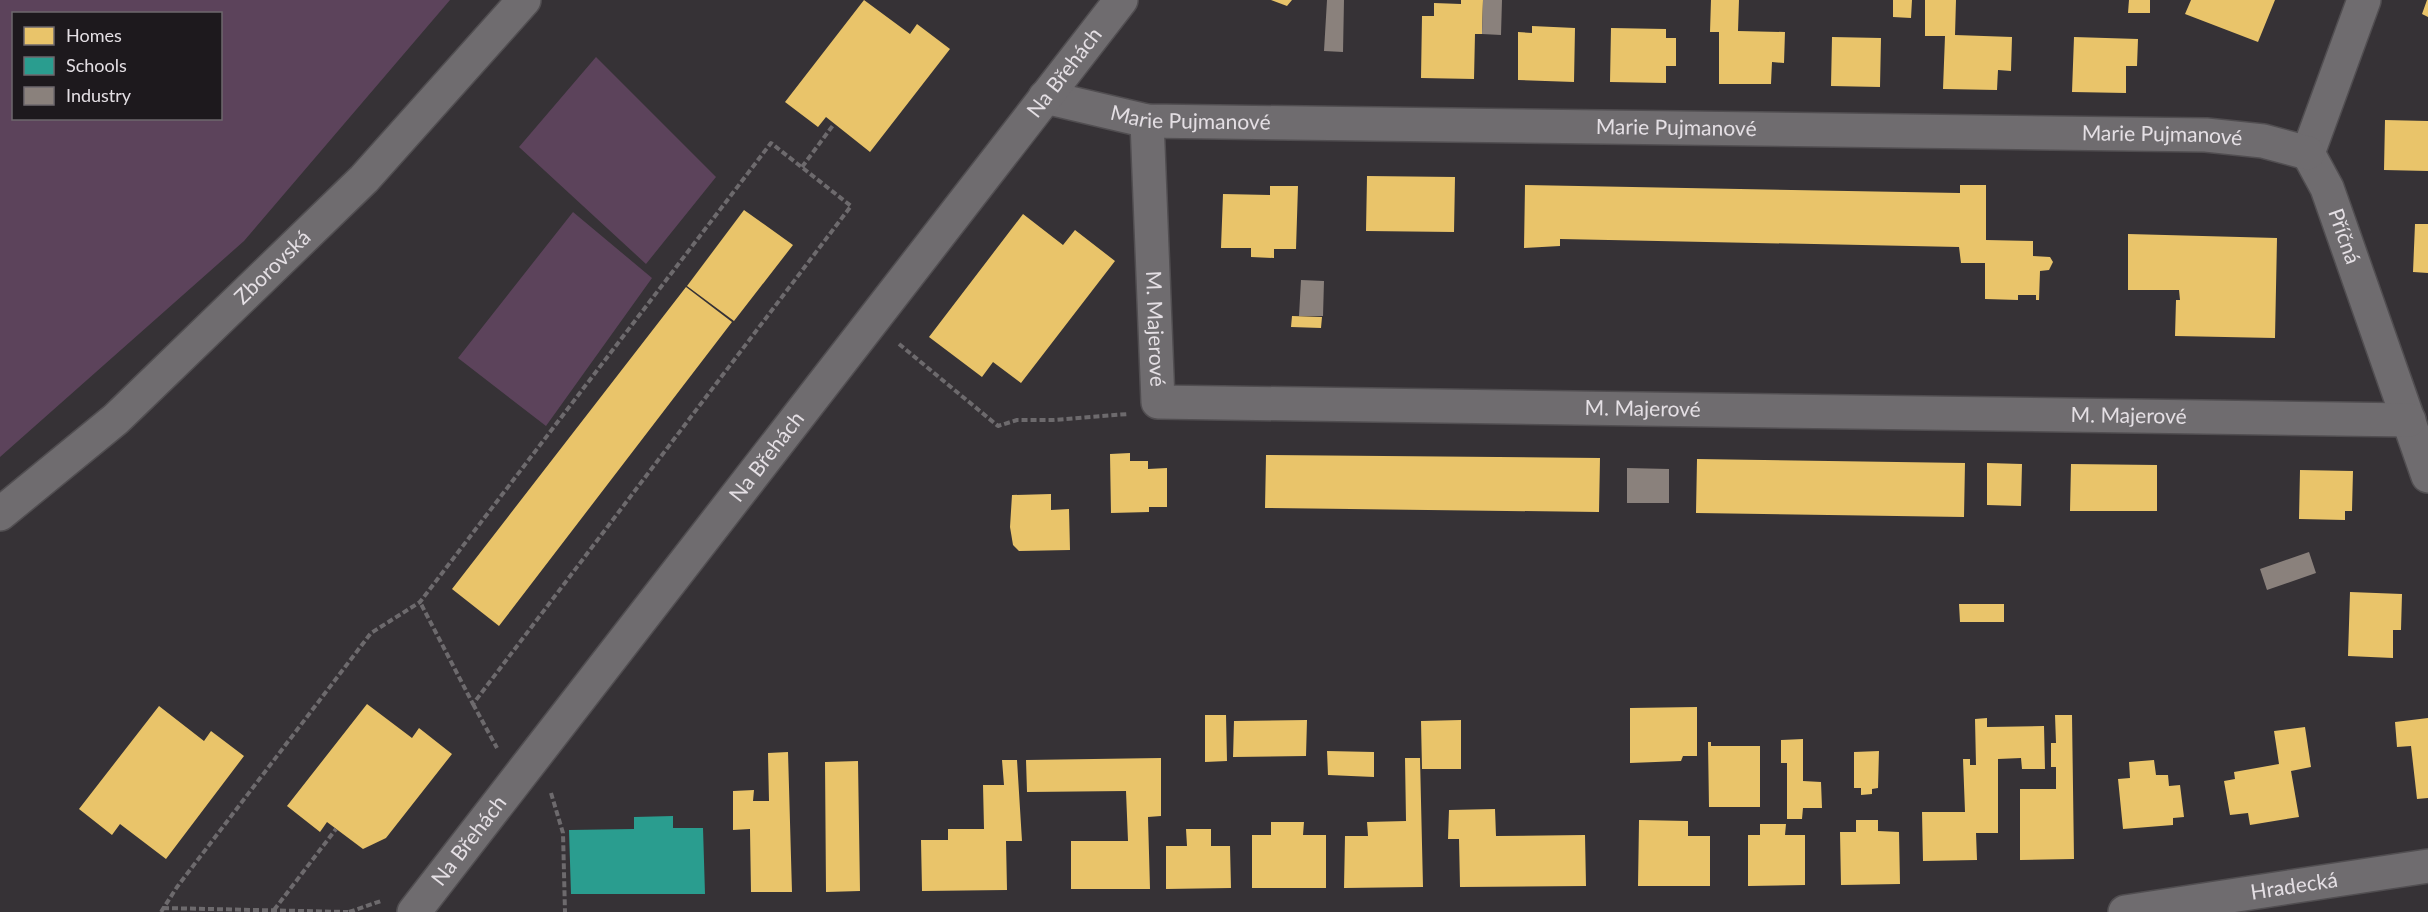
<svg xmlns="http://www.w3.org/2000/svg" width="2428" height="912" font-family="Lato,sans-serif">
<rect width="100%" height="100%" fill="#363236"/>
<path fill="#5c435b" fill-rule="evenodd" d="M0,0H450L244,241L0,457ZM14,14H220V118H14Z
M596,57L716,177L646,264L519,147Z
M573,212L652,278L546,426L458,358Z"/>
<path fill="#e9c46a" d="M864,0L910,34L917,24L950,49L870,152L826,117L818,127L785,102Z
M1271,0H1292L1287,6Z
M1461,0H1483L1482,34H1475L1474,79L1421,78L1422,16H1434V3L1461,4Z
M1711,0H1739L1738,31L1785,32L1784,63L1772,62L1771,84H1719V32H1710Z
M1893,0H1912L1911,18L1893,17Z
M1925,0H1956L1955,35L2012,37L2011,71L1998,70L1997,90L1943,89L1945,36H1925Z
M2129,0H2150V13H2128Z
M2191,0H2275L2258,42L2185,14Z
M2427,0H2428V17L2422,14Z
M1532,26L1575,28L1574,82L1518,80V32L1532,33Z
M1611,28L1666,29V38H1676V66H1666V83L1610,82Z
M1832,37L1881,38L1880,87L1831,86Z
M2074,37L2138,39L2137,66H2126V93L2072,92Z
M2385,120L2428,121V171L2384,170Z
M1367,176L1455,177L1454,232L1366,231Z
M1525,185L1960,193V185H1986V240L2033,241V256L2050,257L2053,262L2049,270L2040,271L2039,300H2036V295H2018V300L1985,299V263H1961L1959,247L1560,239V246L1524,248Z
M1270,186H1298L1296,249H1274V258L1251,257V248H1221L1223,194L1270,195Z
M744,210L793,245L734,321L687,286Z
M1023,214L1063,245L1075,230L1115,261L1021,383L993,362L982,377L929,337Z
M2415,224H2428V273L2413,272Z
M2128,234L2277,238L2275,338L2175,336L2176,300H2180L2179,290H2128Z
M686,287L732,322L499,626L452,589Z
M1292,316L1322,317L1321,328L1291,327Z
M1130,453V461H1148V469L1167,468V507H1149V512L1111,513L1110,454Z
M1266,455L1600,458L1599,512L1265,508Z
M1697,459L1965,463L1964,517L1696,513Z
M1987,463L2022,464L2021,506L1987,505Z
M2071,464L2157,465V511H2070Z
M2300,470L2353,471L2352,511H2345V520L2299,519Z
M1051,494V510L1069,509L1070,550L1019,551L1013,545L1010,527L1012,495Z
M2350,592L2402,594L2401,630H2393V658L2348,656Z
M1959,604H2004V622H1960Z
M367,704L412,738L419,728L452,754L386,838L363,849L327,822L320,832L287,806Z
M159,706L204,741L211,731L244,756L166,859L120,824L112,835L79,809Z
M1697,707V756H1683L1681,761L1630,763V708Z
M1205,715H1226L1227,761L1205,762Z
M2055,715H2072L2074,859L2020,860V789H2056V767H2051V743H2056Z
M1987,718V727L2044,726L2045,769H2022L2021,758L1998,759V833H1976L1977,860L1923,861L1922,812H1965L1963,759H1970V765H1976L1975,719Z
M2428,718V798L2417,799L2411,746L2397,747L2395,722Z
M1307,720L1306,756L1233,757L1234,721Z
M1461,720V769H1422L1421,721Z
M2305,727L2311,767L2291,771L2299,817L2250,825L2248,813L2230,815L2224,781L2235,779L2234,772L2279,764L2274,731Z
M1803,739V781L1821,782L1822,808H1803L1802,819H1787V763H1781V740Z
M1708,742H1711V746H1760V807H1709Z
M1327,751L1374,752V777L1328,775Z
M1879,751L1878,788L1872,789V794L1861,795V788H1854V752Z
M788,752L792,892H751L750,829L733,830V791L754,790L753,801H769L768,753Z
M1161,758V816L1148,817L1150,889H1071V841H1128L1126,791L1027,792L1026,760Z
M1405,758H1420L1423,887L1344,888L1345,836H1368L1367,822L1406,821Z
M1002,760H1017L1022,841H1006L1007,890L922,891L921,840H948V829H984L983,785H1004Z
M2154,760L2156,775H2168L2169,786L2180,785L2184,817L2173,818V825L2123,829L2118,779L2130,778L2129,762Z
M858,761L860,891L826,892L825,762Z
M1495,809L1496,836L1585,835L1586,886L1460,887L1459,839H1448L1449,810Z
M1639,820L1688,821V836H1710V886H1638Z
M1856,820H1878V831L1899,832L1900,884L1841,885L1840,832H1856Z
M1271,822H1304L1303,835H1326V888H1252V835H1271Z
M1760,824H1786L1785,835H1805V885L1748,886V835H1760Z
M1186,829H1211V846H1230L1231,888L1166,889V846H1187Z"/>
<path fill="#2a9d8f" d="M673,816V828H703L705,894H571L569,830L634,829V817Z"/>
<path fill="#8a817c" d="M1327,0H1344L1343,52L1324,51Z
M1483,0H1502L1501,35L1482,34Z
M1301,280L1324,281L1323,316H1299Z
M1627,468L1669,469V503H1627Z
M2309,552L2316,573L2267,590L2260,569Z"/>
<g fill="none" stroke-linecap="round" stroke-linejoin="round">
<defs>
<g id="minor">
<path id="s1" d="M2364,0L2308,153L2327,188L2428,476"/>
<path id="s2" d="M1045,97L1147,121L2206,135L2263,141L2308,153"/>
<path id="s3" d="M1147,121L1158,402L2409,420"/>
<path id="s4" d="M0,514L116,419L364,179L524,0"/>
<path id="s5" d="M414,912L1121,0"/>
<path id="s6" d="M2125,912L2428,866"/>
</g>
</defs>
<use href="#minor" stroke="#514e51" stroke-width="36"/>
<path stroke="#6d6a6d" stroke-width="4" stroke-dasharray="6 3" stroke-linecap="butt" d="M802,167L834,124
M899,344L998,426L1017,420H1053L1128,414
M473,704L497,748
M551,793L563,833L565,912
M163,908L348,912
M274,910L336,829
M161,912L177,887L371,633L420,602L771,143L851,206L473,704L420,602
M349,912L381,901"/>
<use href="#minor" stroke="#6f6c6f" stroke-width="33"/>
</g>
<g text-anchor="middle" stroke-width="6" stroke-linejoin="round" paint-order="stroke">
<g font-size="21" fill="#e4dfe4" stroke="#1d191d">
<text dy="7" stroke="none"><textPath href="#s5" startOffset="1062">Na Břehách</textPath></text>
<text dy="7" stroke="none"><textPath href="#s2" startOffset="148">Marie Pujmanové</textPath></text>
<text dy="7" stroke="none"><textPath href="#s2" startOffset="634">Marie Pujmanové</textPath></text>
<text dy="7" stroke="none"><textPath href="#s2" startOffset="1120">Marie Pujmanové</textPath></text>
<text dy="7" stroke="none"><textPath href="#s1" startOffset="254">Příčná</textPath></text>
<text dy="7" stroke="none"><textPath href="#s4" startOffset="368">Zborovská</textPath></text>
<text dy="7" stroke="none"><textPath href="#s3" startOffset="208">M. Majerové</textPath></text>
<text dy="7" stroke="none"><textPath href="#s3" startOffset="766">M. Majerové</textPath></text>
<text dy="7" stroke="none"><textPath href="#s3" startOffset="1252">M. Majerové</textPath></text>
<text dy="7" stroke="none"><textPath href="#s5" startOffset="576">Na Břehách</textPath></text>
<text dy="7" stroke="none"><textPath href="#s5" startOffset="90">Na Břehách</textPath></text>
<text dy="7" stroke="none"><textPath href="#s6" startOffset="171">Hradecká</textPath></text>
</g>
</g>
<rect x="12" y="12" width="210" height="108" fill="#1d191d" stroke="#6d686d" stroke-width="1.5"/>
<rect x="24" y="27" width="30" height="18" fill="#e9c46a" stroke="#6d686d" stroke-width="1.5"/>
<text x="66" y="42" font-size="18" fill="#e4dfe4">Homes</text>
<rect x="24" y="57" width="30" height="18" fill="#2a9d8f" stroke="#6d686d" stroke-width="1.5"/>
<text x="66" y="72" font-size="18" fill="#e4dfe4">Schools</text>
<rect x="24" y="87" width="30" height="18" fill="#8a817c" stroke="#6d686d" stroke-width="1.5"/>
<text x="66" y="102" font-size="18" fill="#e4dfe4">Industry</text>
</svg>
